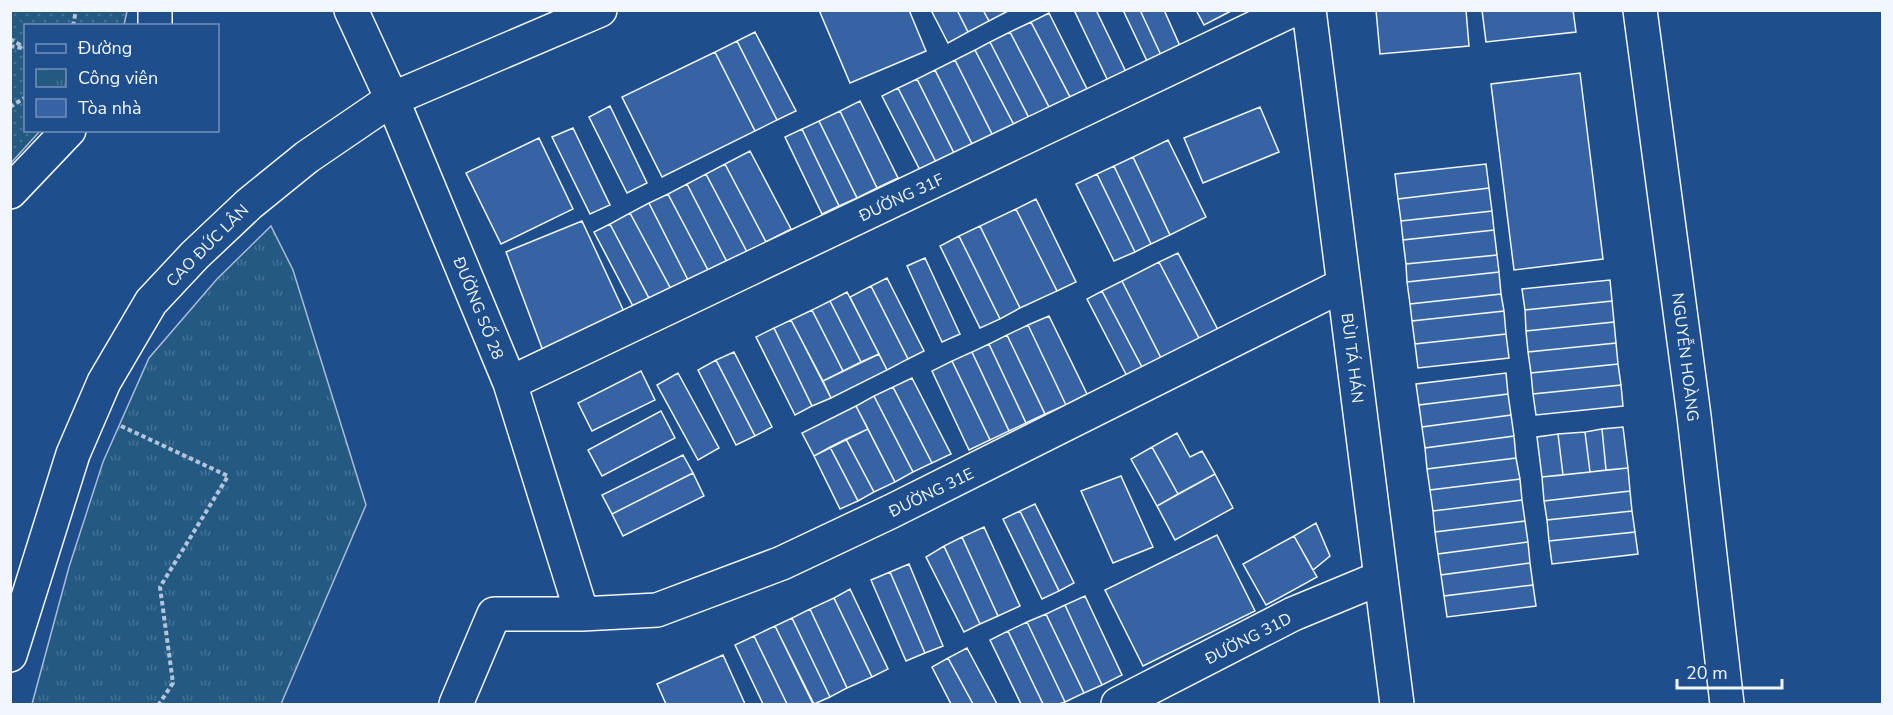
<svg xmlns="http://www.w3.org/2000/svg" width="1893" height="715" font-family="'Nunito Sans',sans-serif">
<defs>
<pattern id="grass-dots" width="8" height="8" patternUnits="userSpaceOnUse" patternTransform="scale(1.5)"><rect width="8" height="8" fill="#245a82"/><path d="M2 2h.1M6 6h.1" fill="none" stroke="#447295" stroke-width="1.8" stroke-linecap="round"/></pattern>
<pattern id="park-tufts" width="24" height="20" patternUnits="userSpaceOnUse" patternTransform="scale(1.5)"><rect width="24" height="20" fill="#245a82"/><path d="M3 7l-1-3M5 7V3M7 7l1-3M15 17l-1-3M17 17v-4M19 17l1-3" fill="none" stroke="#447295"/></pattern>
</defs>
<rect width="100%" height="100%" fill="#1f4e8c"/>
<path fill="url(#grass-dots)" stroke="#a8bbd7" stroke-width="1.5" d="M11,10L127,11L124,25L26,26V130L40,131L11,163Z"/>
<path fill="url(#park-tufts)" stroke="#a8bbd7" stroke-width="1.5" d="M271,226L293,270L366,505L281,704H32L69,567L103,462L149,358L217,279Z"/>
<path fill="#3563a3" stroke="#f2f6ff" stroke-width="1.5" d="M819,10H909L926,51L850,83Z
M931,10H957L968,32L948,43Z
M957,10H983L989,21L968,32Z
M983,10H1008V11L989,21Z
M1074,10H1096L1126,72L1108,81Z
M1123,10H1140L1161,55L1147,61Z
M1140,10H1164L1180,46L1161,55Z
M1196,10H1233L1204,25Z
M1376,10H1466L1469,46L1380,54Z
M1482,10H1573L1576,32L1486,42Z
M1049,13L1087,89L1070,97L1031,22Z
M1031,22L1070,97L1049,107L1010,32Z
M755,32L796,111L777,120L737,41Z
M1010,32L1049,107L1029,118L990,42Z
M737,41L777,120L755,131L715,52Z
M990,42L1029,118L1014,125L975,50Z
M975,50L1014,125L993,136L955,60Z
M715,52L755,131L662,177L622,97Z
M955,60L993,136L973,146L935,70Z
M935,70L973,146L955,155L917,79Z
M1580,73L1603,259L1514,270L1491,84Z
M917,79L955,155L937,164L898,88Z
M898,88L937,164L921,172L882,96Z
M860,101L898,178L877,188L840,111Z
M610,106L647,183L627,193L589,117Z
M1260,107L1279,152L1203,183L1184,138Z
M840,111L877,188L857,198L819,121Z
M819,121L857,198L839,206L802,129Z
M573,128L610,205L590,214L552,137Z
M802,129L839,206L822,214L785,137Z
M539,138L573,209L501,244L466,173Z
M1168,140L1206,217L1170,235L1133,157Z
M750,151L791,229L766,242L725,164Z
M1133,157L1170,235L1151,244L1114,166Z
M725,164L766,242L747,252L706,174Z
M1486,164L1489,188L1398,199L1395,174Z
M1114,166L1151,244L1135,252L1097,174Z
M706,174L747,252L727,262L687,184Z
M1097,174L1135,252L1114,261L1076,184Z
M687,184L727,262L709,272L668,194Z
M1489,188L1492,211L1401,221L1398,199Z
M668,194L709,272L689,282L649,203Z
M1036,199L1076,282L1057,291L1016,209Z
M649,203L689,282L672,291L630,213Z
M1016,209L1057,291L1020,308L980,226Z
M1492,211L1494,230L1403,240L1401,221Z
M630,213L672,291L651,302L610,224Z
M582,221L627,318L543,351L506,252Z
M610,224L651,302L635,310L594,232Z
M980,226L1020,308L1000,319L959,236Z
M1494,230L1497,255L1406,264L1403,240Z
M959,236L1000,319L980,328L940,246Z
M1178,253L1218,330L1200,340L1159,262Z
M1497,255L1499,272L1407,282L1406,264Z
M925,258L960,334L942,342L907,266Z
M1159,262L1200,340L1162,360L1122,281Z
M1499,272L1501,294L1410,304L1407,282Z
M887,278L924,351L908,359L871,286Z
M1610,280L1612,301L1525,310L1522,289Z
M1122,281L1162,360L1143,369L1102,291Z
M871,286L908,359L887,370L850,297Z
M1102,291L1143,369L1128,378L1087,299Z
M847,292L879,354L861,362L830,301Z
M1501,294L1504,311L1412,321L1410,304Z
M830,301L861,362L843,371L812,310Z
M1612,301L1614,322L1526,331L1525,310Z
M812,310L843,371L823,381L791,320Z
M1504,311L1506,334L1415,344L1412,321Z
M1049,316L1087,394L1066,405L1028,325Z
M791,320L831,398L812,406L774,328Z
M1614,322L1616,343L1528,352L1526,331Z
M1028,325L1066,405L1045,414L1007,335Z
M774,328L812,406L795,415L756,337Z
M1506,334L1509,358L1418,368L1415,344Z
M1007,335L1045,414L1026,423L989,344Z
M1616,343L1618,364L1531,373L1528,352Z
M989,344L1026,423L1009,431L972,352Z
M734,352L772,427L755,436L716,360Z
M972,352L1009,431L990,440L952,361Z
M879,354L887,370L831,398L823,381Z
M716,360L755,436L736,445L698,370Z
M952,361L990,440L969,450L932,371Z
M1618,364L1621,385L1533,394L1531,373Z
M641,371L655,400L592,431L578,403Z
M678,373L719,448L698,460L657,385Z
M1506,373L1508,394L1419,405L1416,384Z
M912,378L951,454L932,463L893,387Z
M1621,385L1623,406L1536,415L1533,394Z
M893,387L932,463L913,472L874,396Z
M1508,394L1511,415L1422,427L1419,405Z
M874,396L913,472L895,482L856,406Z
M856,406L868,429L814,456L802,433Z
M661,411L675,438L602,476L588,450Z
M1511,415L1514,436L1425,448L1422,427Z
M1623,427L1628,468L1606,470L1602,429Z
M868,429L895,482L874,492L846,439Z
M1602,429L1606,470L1590,472L1585,432Z
M1585,432L1590,472L1563,475L1558,434Z
M1177,433L1190,457L1202,451L1215,474L1178,494L1152,447Z
M1558,434L1563,475L1542,477L1537,437Z
M1514,436L1516,458L1427,469L1425,448Z
M846,439L874,492L858,501L830,447Z
M830,447L858,501L840,509L814,456Z
M1152,447L1178,494L1157,506L1131,459Z
M683,455L693,473L612,514L602,495Z
M1516,458L1520,479L1430,490L1427,469Z
M1628,468L1630,491L1544,501L1542,477Z
M693,473L704,496L623,536L612,514Z
M1215,474L1233,508L1175,540L1157,506Z
M1121,476L1153,547L1113,563L1081,491Z
M1520,479L1522,500L1433,511L1430,490Z
M1630,491L1632,511L1547,520L1544,501Z
M1522,500L1525,521L1435,532L1433,511Z
M1035,504L1074,583L1059,591L1020,511Z
M1020,511L1059,591L1042,599L1003,519Z
M1632,511L1635,532L1549,541L1547,520Z
M1525,521L1528,542L1438,554L1435,532Z
M1316,523L1330,556L1313,570L1294,536Z
M984,527L1020,606L998,616L962,537Z
M1635,532L1638,554L1552,564L1549,541Z
M1217,535L1255,611L1143,666L1105,590Z
M1294,536L1317,577L1266,605L1243,564Z
M962,537L998,616L980,624L944,546Z
M1528,542L1530,563L1441,575L1438,554Z
M944,546L980,624L964,632L926,557Z
M1530,563L1533,585L1444,596L1441,575Z
M909,564L943,646L925,653L890,572Z
M890,572L925,653L906,661L871,580Z
M1533,585L1536,606L1447,617L1444,596Z
M850,589L888,669L872,677L834,598Z
M1085,596L1122,675L1102,685L1065,605Z
M834,598L872,677L847,688L810,609Z
M1065,605L1102,685L1084,693L1046,614Z
M810,609L847,688L830,697L792,618Z
M1046,614L1084,693L1065,702L1027,622Z
M792,618L830,697L814,704L775,626Z
M1027,622L1065,702L1059,704H1043L1008,631Z
M775,626L813,704H787L754,636Z
M1008,631L1043,704H1021L990,640Z
M754,636L787,704H763L735,645Z
M967,648L997,704H973L948,658Z
M723,655L745,704H666L657,684Z
M948,658L973,704H951L932,667Z"/>
<g fill="none" stroke-linecap="round" stroke-linejoin="round">
<defs>
<path id="minor" d="M155,10V26
M351,10L392,99L510,383L582,614
M1309,10L1397,704
M1640,10L1694,416L1727,704
M10,192L69,130
M510,383L1292,10
M10,655L73,454L104,382L151,302L195,255L249,204L307,157L392,99L600,10
M456,704L494,614H582L657,610L782,563L892,511L1343,285
M1118,704L1293,614L1380,578"/>
</defs>
<use href="#minor" stroke="#f2f6ff" stroke-width="36"/>
<path stroke="#b3c4dc" stroke-width="4" stroke-dasharray="4.5 3" stroke-linecap="butt" d="M73,26L76,10
M10,39L26,48
M10,46L22,48
M10,107L26,97
M121,426L228,476L160,587L173,683L159,704"/>
<use href="#minor" stroke="#1f4e8c" stroke-width="33"/>
</g>
<g text-anchor="middle" stroke-width="4.5" stroke-linejoin="round" paint-order="stroke">
<g font-size="16" fill="#f2f6ff" stroke="#1f4e8c">
<text transform="translate(901 197) rotate(-25)" y="6">ĐƯỜNG 31F</text>
<text transform="translate(207 245) rotate(-45)" y="6">CAO ĐỨC LÂN</text>
<text transform="translate(479 308) rotate(68)" y="6">ĐƯỜNG SỐ 28</text>
<text transform="translate(1686 357) rotate(83)" y="6">NGUYỄN HOÀNG</text>
<text transform="translate(1353 358) rotate(83)" y="6">BÙI TÁ HÁN</text>
<text transform="translate(931 492) rotate(-26)" y="6">ĐƯỜNG 31E</text>
<text transform="translate(1248 638) rotate(-27)" y="6">ĐƯỜNG 31D</text>
</g>
</g>
<rect width="1893" height="715" fill="none" stroke="#f2f6ff" stroke-width="24"/>
<rect x="24" y="24" width="195" height="108" fill="#1f4e8c" stroke="#7391ba" stroke-width="1.5"/>
<rect x="36" y="44" width="30" height="9" fill="#1f4e8c" stroke="#7391ba" stroke-width="1.5"/>
<text x="78" y="54" font-size="18" fill="#f2f6ff">Đường</text>
<rect x="36" y="69" width="30" height="18" fill="url(#park-tufts)" stroke="#7391ba" stroke-width="1.5"/>
<text x="78" y="84" font-size="18" fill="#f2f6ff">Công viên</text>
<rect x="36" y="99" width="30" height="18" fill="#3563a3" stroke="#7391ba" stroke-width="1.5"/>
<text x="78" y="114" font-size="18" fill="#f2f6ff">Tòa nhà</text>
<path d="M1677 679v9h105v-9" fill="none" stroke="#f2f6ff" stroke-width="3"/>
<text x="1686" y="679" font-size="18" fill="#f2f6ff" stroke="#1f4e8c" stroke-width="4.5" paint-order="stroke">20 m</text>
</svg>
